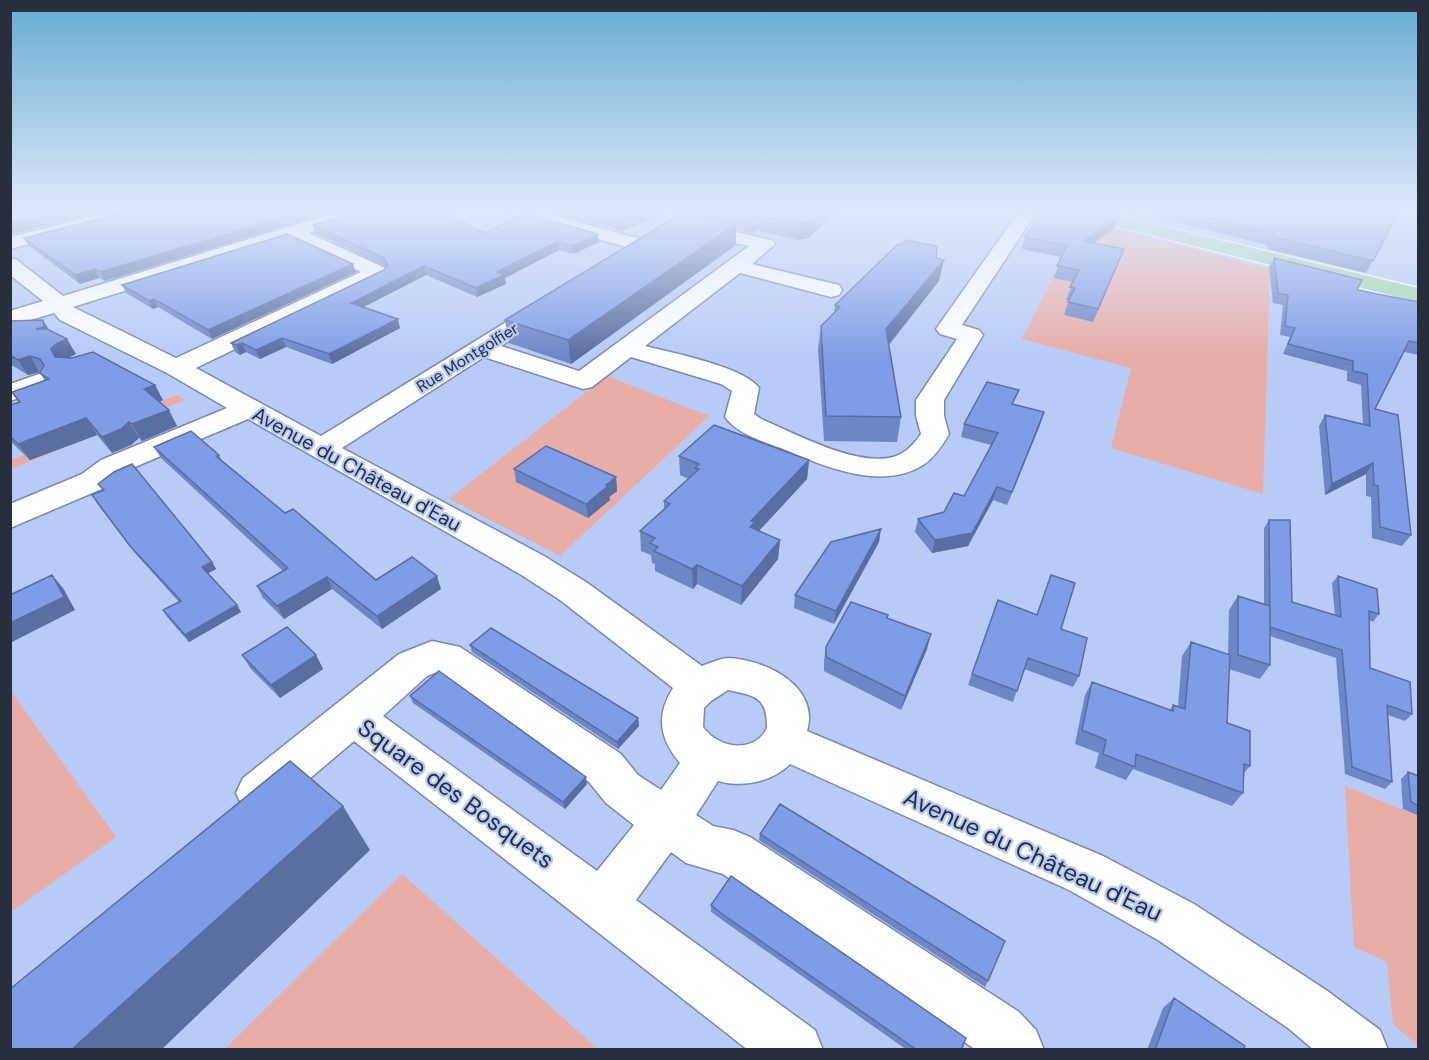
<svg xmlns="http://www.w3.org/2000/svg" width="1429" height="1060" font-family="'DM Sans',sans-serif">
<rect width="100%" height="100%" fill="#b8cbf6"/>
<path fill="#e7ada6" d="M1080,220L1270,269L1263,494L1111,448L1131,368L1022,339Z
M607,376L709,416L560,556L449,499Z
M177,395L185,400L11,469V460Z
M10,690L116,837L11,912H10Z
M1345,786L1418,816V1046L1393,1024L1387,962L1354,947Z
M402,874L598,1049H225Z"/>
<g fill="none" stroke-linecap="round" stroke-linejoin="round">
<defs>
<path id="minor" d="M117,210H147L144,214L10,249V237Z
M344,210H372L369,214L309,233L385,268L389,272L385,276L196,368L321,436L537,303L545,301L553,303L556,308L553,313L501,346L579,371L749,246L685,232L682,228L685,224L692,222L772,240L775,244L752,264L839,285L842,290L839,295L831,297L740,273L645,346C672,353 745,367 759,388L754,414L761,419C795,433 856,467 893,457C905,454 914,444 921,434L916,416V400L957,339L940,334L936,329L1020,210H1038L962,325L979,330L983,335L944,400V416L949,434C942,446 934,458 923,465C881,492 821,465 781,448C762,441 737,434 725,417L732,391L721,384L631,357L592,387L583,389L484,357L342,448L544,556L586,582L702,666C710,663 721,658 729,658C766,660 820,686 807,731L1103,856L1194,904L1326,990L1380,1030L1388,1050H1314L1288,1028L1158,940L1069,890L790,764C772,782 743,788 718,781L696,815L713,826L733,830L750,837L1019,1012L1036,1030L1044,1050H976L723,874L686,863L671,852L636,900L815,1030L823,1050H748L354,741L275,808L259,814L243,808L236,793L243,778L399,654L432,641L460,647L621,754L638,775L661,790L680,763C659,738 656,715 673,688L560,600L520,574L248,419L123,472L104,488L10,528V504L82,474L101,460L227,408L167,373L60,320L54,313L10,326V311L43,301L10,275V258L17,260L63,296ZM290,239L361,272L176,358L73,307ZM437,672L589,782L606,803L634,825L597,871L383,716L427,676ZM728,690C756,696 767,697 767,728C754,755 718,748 703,727L704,708L711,701Z
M503,210H533L652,242L655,246L652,250L645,252L506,214Z
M39,374L48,376L52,382L48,388L10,401V384Z"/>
<path id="major" d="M1064,210H1095L1418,288V302L1067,214Z"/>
</defs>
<use href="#minor" stroke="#7889b1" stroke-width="3"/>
<use href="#major" stroke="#fff" stroke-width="3"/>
<use href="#minor" fill="#fff" fill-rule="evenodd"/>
<use href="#major" fill="#a0d6a6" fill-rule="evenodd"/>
</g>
<path fill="#6d87c6" d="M135,210H337L105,281L99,278L80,284L29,246L24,238Z
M549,210H670L622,231L549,212Z
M699,210H845L837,215L832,216L808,238L798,240L756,230L752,233L736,230V245L571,364L509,343L505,320L699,216Z
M1104,210H1400L1366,273L1268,249L1267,245L1137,212L1131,216Z
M313,225L485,233L599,242L573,254L559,250L505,278L506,284L477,297L426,275L363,307L400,328L332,364L286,347L260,359L246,352L240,355L235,352L231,343L384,270L386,267L315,233Z
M1114,228L1094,243L1124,249L1119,261L1093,322L1064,315L1069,300H1066L1073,282L1054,278L1061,257L1022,249L1025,237Z
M936,258L939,281L889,345L901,417L897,442L824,441L818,349L821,326L834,313L835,305Z
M1274,258L1357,290L1419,302V355L1404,352L1375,409L1411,535L1402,546L1372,538L1371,497L1366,496V474L1325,495L1319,426L1325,415L1363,424L1361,385L1347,381V371L1283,354L1290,337L1280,335L1283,305L1273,303L1269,267Z
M356,272L212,339L158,307L153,309L126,293L122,285Z
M43,320L49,330L76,354L68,358L163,400L159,402L177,426L142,441L139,438L131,445L112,453L97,435L30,460L10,441V405L18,402L12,392L45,381L40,373L41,372L28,375L10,364V321Z
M1014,404L1040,425L1007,505L993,500L968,546L932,553L915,532L918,519L944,512L964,496L991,445L961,437L964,424Z
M154,447L219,455L222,461L285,513L376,580L441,589L382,629L332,589L284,619L263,598L257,586L283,571L161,458Z
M679,456L809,460L807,479L759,531L780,540L778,559L741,605L697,584L693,589L655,571V564L652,563L651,555L641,551L640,531L664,509V501L689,479L680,475Z
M514,469L616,477L617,491L609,497L610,500L588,518L516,482Z
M98,484L212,562L216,569L208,573L237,605L241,612L189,642L168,618L163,610L179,602L135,553L96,502L103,490Z
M1269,520L1292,602L1335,615L1332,583L1338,576L1379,614L1373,622L1369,620L1370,668L1412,714L1405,721L1388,715L1392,782L1385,789L1345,774L1336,658L1270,636V665L1260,679L1229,669L1227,723L1250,766L1243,774V793L1232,806L1133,769L1126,780L1095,768L1099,753L1075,744L1085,695L1092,682L1170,710L1173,705L1178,706L1182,656L1191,642L1228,655L1229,610L1238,596L1264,604V528Z
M879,542L834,624L794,608L795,595Z
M1051,575L1061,629L1079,676L1073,687L1024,669L1013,702L968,685L998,600L1037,615Z
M888,615L887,618L927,649L901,710L824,671V661L826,647Z
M470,645L638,718L639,726L618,749L472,652Z
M242,655H316L323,669L280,698L251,669Z
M410,696L587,784L565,809L413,703Z
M1408,772L1419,776V816L1403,809L1401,779Z
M760,834L988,981L985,987L759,840Z
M711,905L961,1050H907L725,922L711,912Z
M1174,998L1243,1050H1147L1163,1008Z"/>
<path fill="#596ea1" d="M74,210H108L12,234L10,232V225Z
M309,210H337L105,281L100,272Z
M633,210H670L622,231L621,215Z
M823,210H845L837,215L832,216L808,238L798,240L799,223Z
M1133,210H1138L1137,212L1131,216Z
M757,214L756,230L752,233L753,217Z
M1118,217L1114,228L1081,253L1084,241Z
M736,224V245L571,364L568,340Z
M598,234L599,242L573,254L572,246Z
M558,241L559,250L505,278L506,284L477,297L476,288L497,272Z
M944,260L939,281L882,352L886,329Z
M353,264L356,272L212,339L208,330Z
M424,266L426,275L354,312L351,303Z
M95,269L99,278L80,284L75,275Z
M154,299L158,307L153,309L149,301Z
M398,319L400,328L332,364L329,354Z
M43,320L52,335L36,329Z
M282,338L286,347L260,359L256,350Z
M67,339L76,354L65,359L55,357L51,349L56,344Z
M242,343L246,352L240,355L236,345Z
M30,356L39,372L28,375L18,360Z
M155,385L163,400L153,405L144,389Z
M169,410L177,426L142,441L132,424Z
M1044,412L1040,425L1007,505L1012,492Z
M86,418L97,435L30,460L18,444Z
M129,422L139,438L131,445L112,453L102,437Z
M809,460L807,479L754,536L749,546L751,521Z
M1373,463L1366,474L1325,495L1332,484Z
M616,477L617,491L609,497L610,500L588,518L586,504L606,485Z
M997,487L993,500L968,546L932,553L935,540Z
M881,529L879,542L834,624L836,611Z
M780,540L778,559L741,605L742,586Z
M212,562L216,569L207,574L202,567Z
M697,565V584L693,589L692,569Z
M52,575L63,588L75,610L10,643V623Z
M437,576L441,589L382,629L377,616Z
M327,577L332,589L284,619L277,606Z
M237,605L241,612L189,642L185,635Z
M931,634L927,649L901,710L905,696Z
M316,655L323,669L280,698L271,685Z
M638,718L639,726L618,749L617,742Z
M586,777L587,784L565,809L563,802Z
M343,806L370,850L161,1050H71Z"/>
<path fill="#7f9de6" stroke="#596ea1" stroke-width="1.5" d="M10,210H74L10,225Z
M135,210H309L100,272L95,269L75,275L24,238Z
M363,210H438L485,233L526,214L598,234L572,246L558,241L497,272L504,275L476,288L424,266L351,303L398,319L329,354L282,338L256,350L242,343L236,345L231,343L384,270L388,265L384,258L313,225Z
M600,210H633L621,215Z
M719,210H823L809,222L799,223L757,214L753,217Z
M1043,210H1090L1118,217L1084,241L1124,249L1098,309L1068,302L1075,288L1070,287L1079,270L1057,266L1067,245L1025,237Z
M1179,210H1400L1373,261L1273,237V233Z
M682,213L736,224L568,340L505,320Z
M287,234L353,264L208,330L154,299L149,301L122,285Z
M906,240L937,246L936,258L944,260L886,329L901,417L826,416L821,326L840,307L835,305L898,244L901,245Z
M1274,258L1362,280L1357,290L1419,302V343L1409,341L1375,409L1398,415L1411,535L1380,527L1378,486L1374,485L1373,463L1332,484L1325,415L1370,426L1367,374L1353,371V361L1288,344L1295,328L1285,326L1288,295L1278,293Z
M43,320L44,327L36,329H47L67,339L56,344L51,349L55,357L72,358L93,352L155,385L144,389L169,410L132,424L129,422L121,429L102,437L86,418L18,444L10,436V405L20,402L12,392L49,379L40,373L44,365L40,359L30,356L18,360L10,355V321Z
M987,382L1019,390L1012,404L1044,412L1012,492L997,487L972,533L935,540L918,519L944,512L954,493L964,496L998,433L964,424Z
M714,425L809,460L751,521L755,522L750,527L780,540L742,586L697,565L692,569L654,551L658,547L650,543L655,538L640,531L670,504L664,501L699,469L695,468L699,464L679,456Z
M191,431L219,455L216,456L285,513L293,509L376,580L412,557L437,576L377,616L327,577L277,606L257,586L288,568L154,447Z
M546,446L616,477L606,485L608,486L586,504L514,469Z
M132,464L212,562L202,567L237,605L185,635L163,610L181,601L130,546L92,495L104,490L98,484L114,472Z
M1269,520H1290L1292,602L1341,617L1338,576L1377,589L1379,614L1369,611L1370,668L1410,682L1411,697L1412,714L1387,705L1392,782L1352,767L1342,650L1270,627Z
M881,529L836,611L795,595L831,542Z
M52,575L64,597L10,623V595Z
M1051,575L1075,583L1061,629L1087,638L1079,676L1028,658L1017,691L972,674L998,600L1037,615Z
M1238,596L1270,606V665L1238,655Z
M851,602L888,615L887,618L931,634L905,696L826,657V647Z
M287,627L316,655L271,685L242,655Z
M491,628L638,718L617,742L470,645Z
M1191,642L1230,655L1227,723L1250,731V766L1244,764L1243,793L1136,754L1135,767L1103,754L1106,740L1082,730L1092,682L1173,711V705L1185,709Z
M439,671L586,777L563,802L410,696Z
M290,761L343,806L71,1050H10V989Z
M1408,772L1419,776V806L1411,802Z
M780,804L1005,941L988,981L760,834Z
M731,876L966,1038L961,1050H917L725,916L711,905Z
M1174,998L1245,1046L1243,1050H1155Z"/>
<linearGradient id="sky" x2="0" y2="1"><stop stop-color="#65acd0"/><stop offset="0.59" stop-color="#dfe8fb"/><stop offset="1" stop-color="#dfe8fb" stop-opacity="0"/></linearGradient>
<rect width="1429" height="358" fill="url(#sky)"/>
<g text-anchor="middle" stroke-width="4.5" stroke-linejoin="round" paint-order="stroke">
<g font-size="16" fill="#272f3f" stroke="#b8cbf6">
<text transform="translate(467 357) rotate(-32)" y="6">Rue Montgolfier</text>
</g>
<g font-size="20" fill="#272f3f" stroke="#b8cbf6">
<text transform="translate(357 469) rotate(29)" y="7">Avenue du Château d'Eau</text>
</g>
<g font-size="24" fill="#272f3f" stroke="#b8cbf6">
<text transform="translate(456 794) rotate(36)" y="8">Square des Bosquets</text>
<text transform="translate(1033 855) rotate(25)" y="8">Avenue du Château d'Eau</text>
</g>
</g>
<rect width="1429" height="1060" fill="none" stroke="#272f3f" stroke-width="24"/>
</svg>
